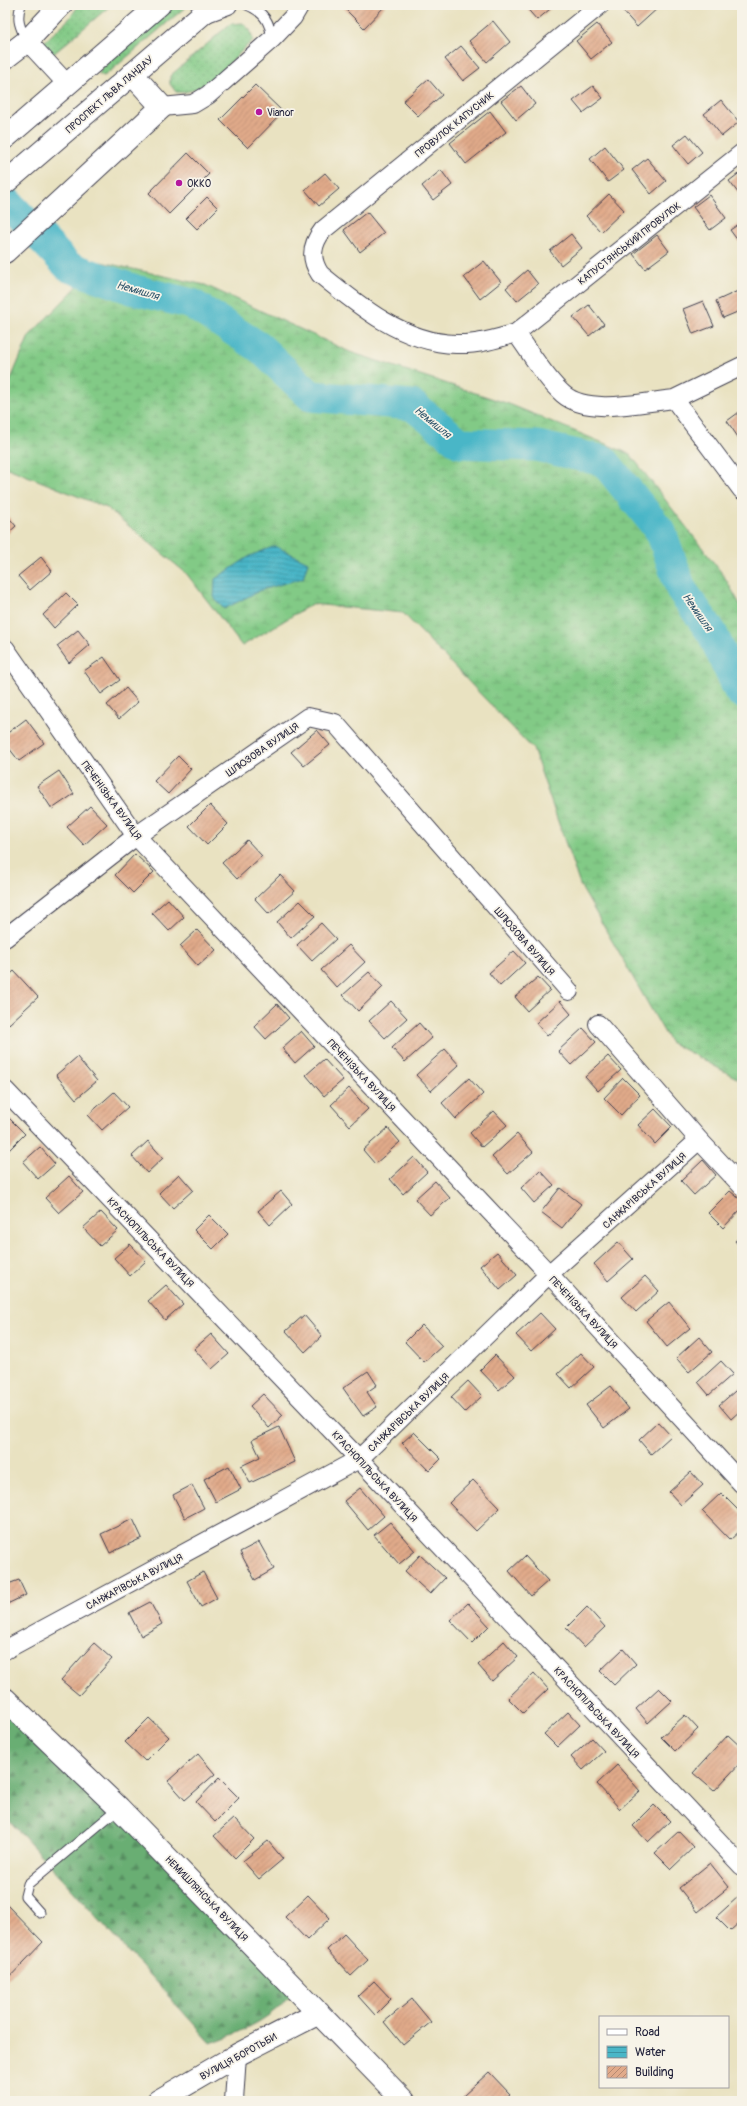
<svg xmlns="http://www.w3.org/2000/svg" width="747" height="2106" font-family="Pangolin,sans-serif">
<defs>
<pattern id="grass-dots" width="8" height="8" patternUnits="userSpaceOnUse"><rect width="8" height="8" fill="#82ca86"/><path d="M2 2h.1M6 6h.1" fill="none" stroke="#70ad75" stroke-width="1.8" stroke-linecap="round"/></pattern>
<pattern id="forest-firs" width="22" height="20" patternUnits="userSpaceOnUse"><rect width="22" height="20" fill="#69ae73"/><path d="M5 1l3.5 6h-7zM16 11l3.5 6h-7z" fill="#568d60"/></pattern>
<pattern id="wetland-marsh" width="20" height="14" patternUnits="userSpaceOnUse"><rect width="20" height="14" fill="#82ca86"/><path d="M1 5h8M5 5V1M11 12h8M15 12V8" fill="none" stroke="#70ad75"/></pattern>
<pattern id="water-rules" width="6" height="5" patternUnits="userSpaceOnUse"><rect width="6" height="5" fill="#4ab6c7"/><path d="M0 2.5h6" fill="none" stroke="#3d94a3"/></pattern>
<pattern id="building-hatch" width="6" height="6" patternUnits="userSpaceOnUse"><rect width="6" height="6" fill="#e1aa8a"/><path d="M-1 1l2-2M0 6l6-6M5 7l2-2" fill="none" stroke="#b68a72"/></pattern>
</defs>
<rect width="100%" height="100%" fill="#f7f3e8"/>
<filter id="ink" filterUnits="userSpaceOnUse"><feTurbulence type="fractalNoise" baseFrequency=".025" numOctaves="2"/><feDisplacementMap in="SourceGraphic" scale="8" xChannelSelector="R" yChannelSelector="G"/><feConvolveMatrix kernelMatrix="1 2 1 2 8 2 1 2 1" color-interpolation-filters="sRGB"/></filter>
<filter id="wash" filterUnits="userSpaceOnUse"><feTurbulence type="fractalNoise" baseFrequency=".012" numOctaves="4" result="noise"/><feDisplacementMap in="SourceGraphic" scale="16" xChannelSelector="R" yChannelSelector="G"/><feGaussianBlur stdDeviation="0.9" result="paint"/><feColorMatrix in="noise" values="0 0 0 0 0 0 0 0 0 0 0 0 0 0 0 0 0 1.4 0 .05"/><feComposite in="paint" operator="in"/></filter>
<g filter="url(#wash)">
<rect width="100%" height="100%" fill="#e9e2c1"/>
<path fill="url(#grass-dots)" stroke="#527660" d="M79,5H111L51,56L42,44L69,19Z
M172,5H188L113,69L104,76L99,74L101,68Z
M243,23L250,30L253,40C233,58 205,96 176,92L170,84V76L230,24Z"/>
<path fill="url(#forest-firs)" stroke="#466857" d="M5,1699L296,1989C272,2019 246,2030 211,2043L5,1816Z"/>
<path fill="url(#wetland-marsh)" stroke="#527660" d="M101,262L205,285L350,352L509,404L630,454L724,576L742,608V1081L670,1042L580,885L533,749L403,613L312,604L242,646L186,573L107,508L5,467V393L29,336Z"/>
<path fill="url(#water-rules)" stroke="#366c81" d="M275,546L308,562L303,578L261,590L224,609L214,598L215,579L250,556Z"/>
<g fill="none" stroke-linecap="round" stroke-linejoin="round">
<path stroke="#4ab6c7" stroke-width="31" d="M5,200L69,267L135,290L192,304L259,347L311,396L412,405L460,443L537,446L604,461L661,532L681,589L712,633L739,691L742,693"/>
</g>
<g id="blocks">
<path fill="url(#building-hatch)" d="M341,5H384L385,6L364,28Z
M524,5H546L550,9L537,20Z
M626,5H658L659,7L637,27L621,9Z
M493,21L510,42L487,62L469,41Z
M597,24L612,42L591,59L576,41Z
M461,46L480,68L463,81L445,59Z
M428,79L442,95L418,116L403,101Z
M255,85L283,112L248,148L220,120Z
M521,86L535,104L516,120L501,101Z
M593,86L603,98L583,113L573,101Z
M721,100L739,122L722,136L704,114Z
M490,111L506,132L466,164L450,143Z
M687,134L702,152L688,164L673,145Z
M605,146L624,170L608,182L590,159Z
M188,153L209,174L169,214L149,193Z
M647,158L666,181L651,194L632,170Z
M441,170L452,185L433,200L422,186Z
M742,171V198L729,181Z
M325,173L339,189L319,206L305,190Z
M609,194L624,210L601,232L586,216Z
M709,195L726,218L710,230L693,207Z
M207,197L218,208L197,229L186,218Z
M367,212L384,233L360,252L344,230Z
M742,222V244L741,245L730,230Z
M571,234L582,248L561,265L550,251Z
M657,235L669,251L645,269L633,254Z
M484,261L501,282L480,299L464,277Z
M527,270L538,284L517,301L506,288Z
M740,290L742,310L723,318L716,301Z
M703,301L714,326L693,334L683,309Z
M589,305L604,324L589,336L573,317Z
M742,410V443L727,421Z
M5,513L16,526L5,536Z
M41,557L52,571L30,590L18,576Z
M66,593L78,605L54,628L43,615Z
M78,630L90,645L69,663L57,646Z
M104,657L120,680L101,694L84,671Z
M126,688L138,702L119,719L107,705Z
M26,719L44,743L19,761L5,743V735Z
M317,730L330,745L304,766L291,752Z
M178,756L191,769L168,794L154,781Z
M59,771L74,794L52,809L37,786Z
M210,805L228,824L207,845L189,826Z
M90,806L107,824L84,845L67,827Z
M247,840L262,856L237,879L222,863Z
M135,854L154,872L133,893L115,875Z
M280,875L295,891L269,914L255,899Z
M168,899L184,917L169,931L152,913Z
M300,901L315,916L291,938L277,922Z
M321,923L336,939L312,961L297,945Z
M197,930L216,950L198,966L180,946Z
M349,945L365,962L337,988L321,970Z
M514,951L525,963L500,986L489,973Z
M14,971L38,997L9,1024L5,1019V1002L8,999L5,995V979Z
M369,972L383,987L358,1011L343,995Z
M538,977L550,990L527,1011L515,997Z
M391,1001L407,1018L385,1038L369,1021Z
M560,1001L571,1014L547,1036L536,1023Z
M277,1004L289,1018L266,1039L254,1026Z
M419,1023L432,1038L405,1062L392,1048Z
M583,1028L596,1042L571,1065L558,1051Z
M301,1031L314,1046L295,1063L282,1048Z
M445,1049L459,1065L431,1091L416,1075Z
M608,1056L621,1070L598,1091L585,1077Z
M77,1057L97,1081L76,1099L56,1075Z
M324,1059L343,1080L324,1096L306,1075Z
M469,1078L483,1094L456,1119L442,1103Z
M623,1078L640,1095L621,1115L604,1098Z
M349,1088L368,1109L350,1126L331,1105Z
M114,1092L128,1107L102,1130L88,1115Z
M655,1109L672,1127L655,1144L638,1125Z
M494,1111L507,1125L482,1147L470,1133Z
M5,1114L25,1134L6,1153L5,1152Z
M388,1128L400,1142L375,1164L363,1150Z
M517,1134L533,1152L508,1174L492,1157Z
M148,1141L163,1158L147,1173L132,1156Z
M40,1147L55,1164L38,1179L23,1162Z
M414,1157L427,1172L403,1194L390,1179Z
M703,1160L716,1175L694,1195L681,1181Z
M540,1170L554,1185L534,1203L521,1188Z
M179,1174L193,1190L173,1208L159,1193Z
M69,1176L83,1192L59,1213L45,1198Z
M435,1181L450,1198L430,1215L415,1199Z
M560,1188L581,1204L562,1228L541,1212Z
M281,1191L292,1204L270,1225L258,1211Z
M730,1191L742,1201V1208L723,1228L708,1213Z
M101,1212L118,1230L100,1246L83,1228Z
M209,1215L228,1234L213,1249L194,1230Z
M742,1235V1249L735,1241Z
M618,1242L633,1259L608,1281L594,1264Z
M130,1244L146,1261L130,1276L114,1258Z
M497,1252L517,1275L500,1290L480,1266Z
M645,1276L659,1291L636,1312L622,1297Z
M166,1285L183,1304L165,1320L148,1301Z
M669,1302L690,1328L667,1347L646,1321Z
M540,1313L555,1329L531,1351L516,1335Z
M304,1315L322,1336L305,1352L286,1331Z
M422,1325L442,1346L424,1362L405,1342Z
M211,1334L229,1354L212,1369L194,1349Z
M699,1337L712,1352L689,1372L676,1358Z
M581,1353L594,1367L571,1388L558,1374Z
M495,1355L515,1376L499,1390L480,1370Z
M721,1361L733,1374L709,1395L698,1382Z
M368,1371L377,1385L367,1392L377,1407L363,1416L343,1388Z
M468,1381L482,1396L465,1412L451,1397Z
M742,1385V1409L731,1419L719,1405Z
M611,1386L629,1409L604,1428L586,1405Z
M263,1394L283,1415L269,1428L250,1406Z
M658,1422L671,1436L651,1454L639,1440Z
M279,1427L295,1462L250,1483L241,1466L260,1457L252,1440Z
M414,1432L441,1459L429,1471L402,1443Z
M229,1466L241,1489L216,1502L204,1479Z
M691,1472L703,1485L681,1505L669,1492Z
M473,1480L500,1508L476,1531L449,1503Z
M192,1485L204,1508L185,1518L173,1495Z
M360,1488L384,1516L368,1530L344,1501Z
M721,1493L742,1514V1529L730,1540L702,1511Z
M133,1519L142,1538L110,1553L101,1534Z
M390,1522L415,1551L399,1564L374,1535Z
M259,1542L274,1569L255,1580L240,1552Z
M420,1555L445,1578L430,1594L405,1571Z
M525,1556L548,1581L531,1596L509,1571Z
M203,1572L217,1598L201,1607L187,1581Z
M19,1580L26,1595L5,1605V1585Z
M150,1602L162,1624L141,1636L129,1613Z
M468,1603L489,1626L472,1643L450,1620Z
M587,1607L605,1627L584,1647L566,1628Z
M504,1641L518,1657L492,1681L478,1665Z
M94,1643L112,1659L79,1695L61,1680Z
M623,1649L636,1664L614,1685L600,1671Z
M534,1673L548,1689L523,1713L508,1698Z
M659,1688L672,1701L648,1723L636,1709Z
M568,1712L580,1725L557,1747L544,1734Z
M685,1715L698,1729L675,1751L661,1737Z
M149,1718L169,1737L145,1761L125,1742Z
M728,1735L742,1748V1761L714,1791L693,1773Z
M592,1738L604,1751L583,1770L571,1757Z
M198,1754L215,1774L185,1800L168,1781Z
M617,1765L640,1791L620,1809L597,1784Z
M219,1778L239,1798L215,1822L196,1802Z
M654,1805L670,1821L648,1842L633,1826Z
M234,1818L254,1839L235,1858L214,1836Z
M679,1831L694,1847L671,1869L655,1853Z
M268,1841L283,1859L259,1879L243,1861Z
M710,1863L729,1887L698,1912L679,1888Z
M308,1895L330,1918L307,1940L285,1917Z
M739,1896L742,1899V1920L730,1931L716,1917Z
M5,1903L43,1942L5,1982Z
M344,1934L368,1960L351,1976L327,1950Z
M374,1981L391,1999L375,2015L358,1996Z
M412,1999L431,2022L403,2045L384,2022Z
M489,2072L510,2094L502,2101H468L463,2096Z"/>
</g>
</g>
<g filter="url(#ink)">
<use href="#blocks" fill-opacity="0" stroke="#403f4f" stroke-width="1"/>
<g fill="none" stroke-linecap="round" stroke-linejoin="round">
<defs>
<path id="lane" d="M21,5C16,19 20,28 27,41
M247,5C264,12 270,22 272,39
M40,1913L25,1896L28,1884L119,1808"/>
<path id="street" d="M600,5L323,230C311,245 310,259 320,274C359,306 404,343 456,344C476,345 497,339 516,333L742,153
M201,15L228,5
M27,41L68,85
M162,107L193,104L208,95L272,39L293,17L300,5
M516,333C531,353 544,377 563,394C588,416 643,402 674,399L742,490
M674,399L742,366
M5,648L136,836L549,1274L742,1484
M5,938L136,836L308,717L335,723L569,991
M598,1024L699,1140L742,1186
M5,1090L359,1459L742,1866
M5,1650L359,1459L549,1274L699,1140
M234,2101L237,2055"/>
<path id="secondary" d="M5,58L27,41L61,5
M5,252L162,107L132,74
M5,1699L119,1808L404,2101
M158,2101L237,2055L319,2013"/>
<path id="primary" d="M5,138L159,5
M5,183L213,5"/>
</defs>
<use href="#lane" stroke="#403f4f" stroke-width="11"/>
<use href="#street" stroke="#403f4f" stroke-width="20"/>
<use href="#secondary" stroke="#403f4f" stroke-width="24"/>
<use href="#primary" stroke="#403f4f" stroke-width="24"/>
<use href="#lane" stroke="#fff" stroke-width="9"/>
<use href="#street" stroke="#fff" stroke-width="18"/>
<use href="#secondary" stroke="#fff" stroke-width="22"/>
<use href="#primary" stroke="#fff" stroke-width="22"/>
</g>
</g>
<g fill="#b5179e" stroke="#f7f3e8" stroke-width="1.5">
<circle cx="259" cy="112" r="4"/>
<circle cx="179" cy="183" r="4"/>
</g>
<g text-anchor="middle" stroke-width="3.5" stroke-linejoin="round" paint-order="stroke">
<g font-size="10" fill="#22223b" stroke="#f7f3e8">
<text transform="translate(109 94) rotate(-41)" y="4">ПРОСПЕКТ ЛЬВА ЛАНДАУ</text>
<text transform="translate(454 124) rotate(-39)" y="4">ПРОВУЛОК КАПУСНИК</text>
<text transform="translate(629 243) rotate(-38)" y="4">КАПУСТЯНСЬКИЙ ПРОВУЛОК</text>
<text transform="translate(262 749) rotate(-35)" y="4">ШЛЮЗОВА ВУЛИЦЯ</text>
<text transform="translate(112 800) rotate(54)" y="4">ПЕЧЕНІЗЬКА ВУЛИЦЯ</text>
<text transform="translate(525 941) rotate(49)" y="4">ШЛЮЗОВА ВУЛИЦЯ</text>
<text transform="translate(362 1075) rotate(47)" y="4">ПЕЧЕНІЗЬКА ВУЛИЦЯ</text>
<text transform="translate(644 1190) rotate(-42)" y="4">САНЖАРІВСЬКА ВУЛИЦЯ</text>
<text transform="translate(151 1242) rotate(46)" y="4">КРАСНОПІЛЬСЬКА ВУЛИЦЯ</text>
<text transform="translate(584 1312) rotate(47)" y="4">ПЕЧЕНІЗЬКА ВУЛИЦЯ</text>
<text transform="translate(408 1412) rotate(-44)" y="4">САНЖАРІВСЬКА ВУЛИЦЯ</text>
<text transform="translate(375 1476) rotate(47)" y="4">КРАСНОПІЛЬСЬКА ВУЛИЦЯ</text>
<text transform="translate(134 1581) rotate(-28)" y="4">САНЖАРІВСЬКА ВУЛИЦЯ</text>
<text transform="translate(597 1712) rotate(47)" y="4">КРАСНОПІЛЬСЬКА ВУЛИЦЯ</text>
<text transform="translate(207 1898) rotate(46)" y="4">НЕМИШЛЯНСЬКА ВУЛИЦЯ</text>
<text transform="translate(238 2056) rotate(-29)" y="4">ВУЛИЦЯ БОРОТЬБИ</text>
</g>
<g font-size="10" fill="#22223b" stroke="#f7f3e8" text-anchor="start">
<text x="267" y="116">Vianor</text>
<text x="187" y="187">ОККО</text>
</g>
<g font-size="11" font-style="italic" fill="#30566c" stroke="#f7f3e8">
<text transform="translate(138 290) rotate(16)" y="4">Немишля</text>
<text transform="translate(433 422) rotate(39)" y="4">Немишля</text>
<text transform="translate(698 612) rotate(55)" y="4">Немишля</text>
</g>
</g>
<rect width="747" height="2106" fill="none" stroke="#f7f3e8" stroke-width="20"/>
<rect x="599" y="2016" width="130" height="72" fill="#f7f3e8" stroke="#a29fa3"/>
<rect x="607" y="2029" width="20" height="6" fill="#ffffff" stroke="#a29fa3"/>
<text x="635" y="2036" font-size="12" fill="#22223b">Road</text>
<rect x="607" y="2046" width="20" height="12" fill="url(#water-rules)" stroke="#a29fa3"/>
<text x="635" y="2056" font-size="12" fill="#22223b">Water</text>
<rect x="607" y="2066" width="20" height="12" fill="url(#building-hatch)" stroke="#a29fa3"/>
<text x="635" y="2076" font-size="12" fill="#22223b">Building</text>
</svg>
